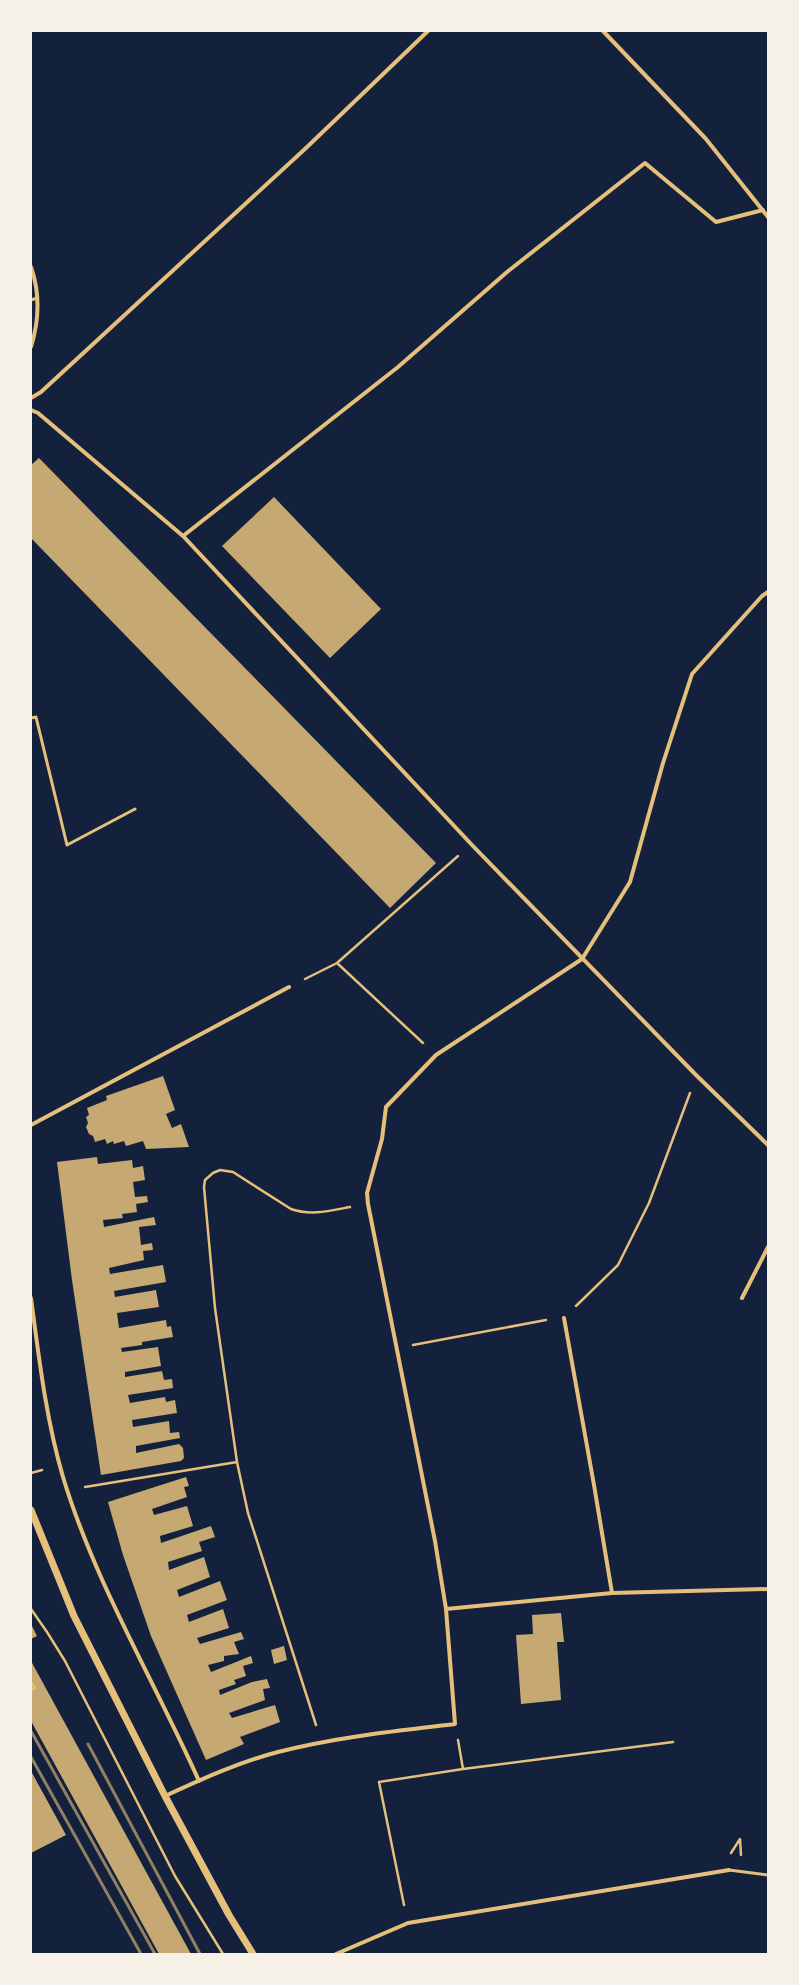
<svg xmlns="http://www.w3.org/2000/svg" width="799" height="1985" font-family="Literata,serif">
<rect width="100%" height="100%" fill="#14213d"/>
<path fill="#c6a872" d="M39,458L436,863L390,908L31,538V465Z
M274,497L381,609L330,658L222,546Z
M163,1076L175,1110L166,1114L172,1128L181,1124L189,1147L146,1149L143,1141L126,1146L124,1141L114,1144L113,1141L107,1144L105,1139L95,1142L93,1136L89,1134L86,1127L88,1123L86,1117L89,1115L87,1108L107,1100L106,1096Z
M97,1157L98,1164L132,1160L133,1168L143,1166L145,1180L133,1182L135,1197L147,1196L148,1202L136,1204L137,1212L122,1214L123,1218L103,1220L104,1227L154,1217L156,1225L139,1227L141,1245L152,1243L153,1250L143,1251L144,1260L109,1268L110,1274L163,1265L166,1282L114,1291L115,1297L156,1290L159,1307L117,1313L119,1328L166,1320L167,1327L171,1326L173,1337L142,1342V1345L121,1348L122,1352L158,1347L161,1366L125,1372V1377L162,1371L164,1380L172,1379L173,1388L128,1395L130,1403L165,1397L166,1402L175,1400L177,1413L132,1420L133,1427L169,1421L170,1433L179,1432L180,1438L136,1446V1453L179,1444L183,1448L184,1458L181,1461L101,1475L72,1280L57,1162Z
M186,1477L189,1486L184,1487L187,1497L152,1509L154,1515L187,1506L193,1526L160,1536L161,1543L211,1526L215,1537L199,1542L202,1551L168,1562L169,1570L204,1557L210,1577L177,1590L179,1597L220,1581L227,1600L187,1615L189,1622L223,1609L229,1628L197,1638L200,1644L241,1632L244,1639L234,1642L239,1654L224,1656V1661L208,1665L211,1672L251,1656L253,1663L243,1666L246,1676L234,1680L236,1684L219,1690L220,1695L252,1682L267,1679L270,1688L263,1689L265,1700L229,1713L232,1718L275,1705L280,1722L240,1737L244,1744L206,1760L151,1636L123,1555L108,1502Z
M561,1613L564,1642H557L561,1700L521,1704L516,1635L533,1634L532,1615Z
M31,1624L37,1636L31,1639Z
M284,1646L287,1660L274,1664L271,1650Z
M31,1661L191,1954H159L31,1721Z
M31,1771L66,1835L31,1853Z"/>
<g fill="none" stroke-linecap="round" stroke-linejoin="round">
<path stroke="#e5c07b" stroke-width="2.5" d="M337,963L458,856
M305,979L337,963L423,1043
M576,1306L618,1265L649,1203L690,1093
M413,1345L546,1320
M31,1473L42,1470
M85,1487L237,1462
M31,1609L47,1632L65,1661L175,1876L223,1954
M31,1682L35,1688L31,1690
M316,1725L248,1513L237,1462L215,1308L204,1187L205,1180L213,1173L220,1170L233,1172L291,1209C311,1216 329,1211 350,1207
M458,1740L463,1769
M731,1853L740,1839L741,1855
M404,1905L379,1782L463,1769L673,1742"/>
<path stroke="#e5c07b" stroke-width="3" d="M31,300L37,298
M31,718L36,717L67,845L135,809
M729,1870L768,1875"/>
<path stroke="#e5c07b" stroke-width="4" d="M603,31L706,139L768,217
M31,267C40,293 39,321 31,347
M31,398L41,392L306,148L428,31
M31,410L38,413L183,536L472,845L696,1075L768,1145
M183,536L398,367L507,272L645,163L716,222L763,210
M31,1125L289,987
M31,1298C39,1358 46,1419 63,1477C95,1583 154,1680 199,1781
M742,1298L768,1247
M564,1318L594,1485L612,1593
M446,1609L612,1593L768,1589
M165,1796C202,1779 239,1762 278,1752C336,1737 396,1731 455,1724L446,1609L435,1541L368,1204L367,1193L382,1139L386,1107L436,1055L582,959L630,882L663,763L692,674L762,596L768,592
M336,1954L408,1923L729,1870"/>
<path stroke="#e5c07b" stroke-width="7" d="M31,1510L74,1616L165,1796L229,1915L253,1954"/>
<path stroke="#918062" stroke-width="3" d="M31,1731L155,1954
M88,1744L200,1954
M31,1757L141,1954"/>
</g>
<rect width="799" height="1985" fill="none" stroke="#f6f1e7" stroke-width="64"/>
</svg>
